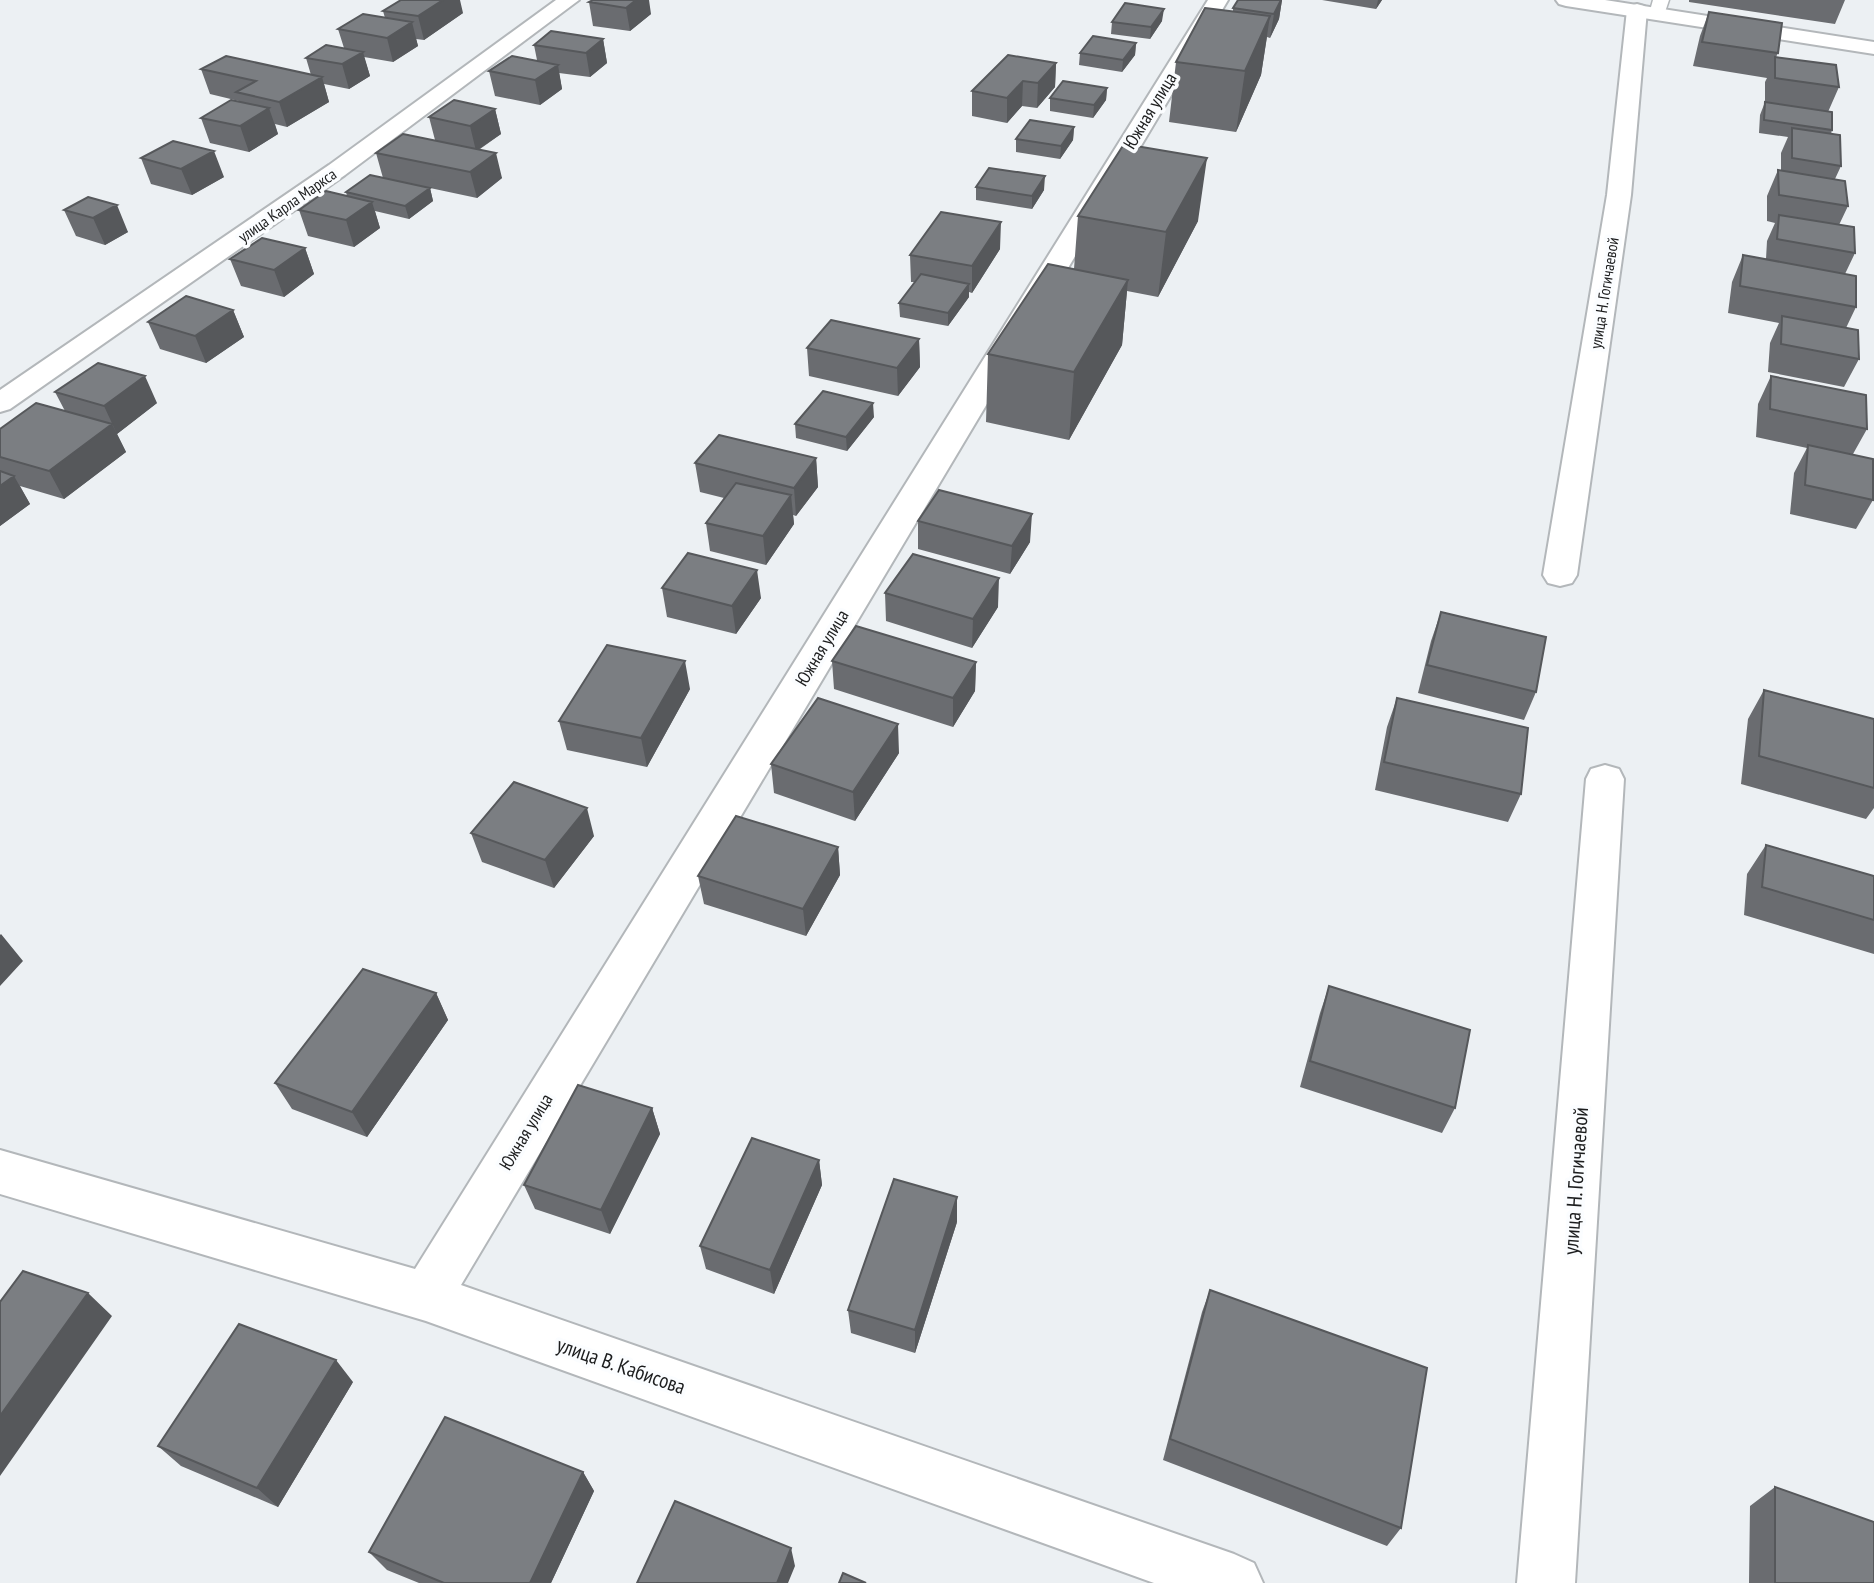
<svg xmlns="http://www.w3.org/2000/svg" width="1874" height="1583" font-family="'PT Sans Narrow',sans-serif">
<rect width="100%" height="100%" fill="#ecf0f3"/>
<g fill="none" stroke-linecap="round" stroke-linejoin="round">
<defs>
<path id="service" d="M1653,0H1669L1663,18H1651L1649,14Z"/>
<path id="minor" d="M556,0H579L345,175L10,409L0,412V390L329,165Z
M1208,0H1228L461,1285L1234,1554L1254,1563L1263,1583H1154L426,1321L0,1194V1150L415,1269Z
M1637,4L1644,6L1647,10L1631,195L1577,575L1572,583L1560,586L1548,583L1543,575L1607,195L1627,10L1630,6Z
M1605,765L1619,769L1624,779L1575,1583H1517L1586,779L1591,769Z"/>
<path id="tertiary" d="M1556,0H1605L1874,42V54L1566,6L1559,4Z"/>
</defs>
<use href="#service" stroke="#b3b7ba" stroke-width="3"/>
<use href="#minor" stroke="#b3b7ba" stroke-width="4"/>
<use href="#tertiary" stroke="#b3b7ba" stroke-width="4"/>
<use href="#service" fill="#fff" fill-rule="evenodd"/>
<use href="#minor" fill="#fff" fill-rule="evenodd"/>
<use href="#tertiary" fill="#fff" fill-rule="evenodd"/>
</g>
<path fill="#6a6c70" d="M593,0L651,14L630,31L593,26L589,2Z
M1282,0L1279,19L1270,38L1267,37L1261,75L1236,132L1169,122L1176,62L1233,12V8Z
M1322,0H1382L1376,9Z
M1689,0H1845L1835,24L1689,2Z
M383,11L463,13L424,40L416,39L418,46L393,62L364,57L370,76L349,89L324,84L329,102L287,127L275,124L278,134L249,152L210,143L201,118L239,102V101L210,94L201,69L311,75L306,58L344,48L338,29L385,18Z
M1709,12L1778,53L1776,57L1839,87L1828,112L1832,130L1831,134L1841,166L1835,179L1848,206L1839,225L1855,253L1845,274L1856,307L1846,328L1859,359L1844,387L1768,372L1770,343L1779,323L1728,313L1732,282L1743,255L1766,259L1767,241L1775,223L1767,221V196L1778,170L1781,171V153L1788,137L1759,133L1760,115L1765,102V82L1767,78L1693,66L1700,36Z
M1162,21L1150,39L1111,34L1112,22Z
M603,39L607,63L590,77L559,73L562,89L540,105L495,96L489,71L537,60L534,45Z
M1136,43L1135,55L1122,72L1079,65L1080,53Z
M1056,63L1055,87L1037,108L1022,106L1007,123L972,116V91Z
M1107,88L1106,100L1093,118L1050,111V98Z
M495,109L501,134L480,149L502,178L477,198L430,188L433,201L409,219L375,211L380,228L354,247L308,236L299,210L347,196L346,192L383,178L376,153L435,140L429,117Z
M1074,127L1073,140L1060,159L1016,152V139Z
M141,158L224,177L192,195L151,184Z
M976,187L1044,190L1032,209L976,200Z
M88,197L128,232L105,245L76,236L64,210Z
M1078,216L1198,221L1158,297L1127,291L1122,345L1069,440L986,422L988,354L1074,269Z
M305,248L314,274L284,297L241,286L230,259Z
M1000,249L972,293L969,292V297L948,326L900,317L899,303L915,282H911L910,255Z
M233,310L244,337L206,363L160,349L148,322Z
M919,339L920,367L898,396L809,376L807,348Z
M1771,376L1867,429L1853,454L1873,500L1856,529L1790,514L1794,473L1807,448L1756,437L1758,404Z
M55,392L157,403L117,434L126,452L64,499L20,486L30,504L0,526V429L65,411Z
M874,417L847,451L796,438L795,424Z
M816,458L818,487L796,516L793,515L794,524L766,565L710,551L706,523L724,498L700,492L695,463Z
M918,521L1030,542L1010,574L918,549Z
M662,588L761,598L736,634L667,617Z
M885,593L998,607L972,648L886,621Z
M1441,612L1536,692L1524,720L1418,693L1431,641Z
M832,661L976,662L975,691L953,727L834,689Z
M690,689L647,767L567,750L559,721Z
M1764,690L1874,719V808L1866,819L1741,784L1748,719Z
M1397,698L1521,794L1508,822L1375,790L1387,727Z
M899,753L855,821L774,793L771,764Z
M471,833L594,836L554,888L482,862Z
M1766,845L1874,876V954L1744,915L1747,874Z
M838,847L840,875L806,936L704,904L698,876Z
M1329,986L1455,1108L1442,1133L1300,1087L1320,1013Z
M436,993L448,1020L367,1137L292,1109L275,1083Z
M652,1108L660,1134L610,1234L535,1209L524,1185Z
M819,1160L822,1185L774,1294L706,1269L700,1246Z
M957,1222L915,1353L851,1333L848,1310Z
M1210,1290L1401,1528L1387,1546L1163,1460L1202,1312Z
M353,1382L278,1507L181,1466L158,1446Z
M583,1472L594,1491L551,1583H419L387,1570L369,1552Z
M1775,1487L1874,1583H1749L1750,1506Z"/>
<path fill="#56585b" d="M443,0H460L463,13L424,40L418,16Z
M636,0H649L651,14L630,31L626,8Z
M1281,0H1282L1279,19L1270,38L1274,14Z
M1378,0H1382L1376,9Z
M1164,9L1162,21L1150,39L1151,27Z
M1270,16L1261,75L1236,132L1245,71Z
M412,22L418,46L393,62L387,38Z
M603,39L607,63L590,77L586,53Z
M1136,43L1135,55L1122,72L1123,60Z
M363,52L370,76L349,89L342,64Z
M1056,63L1055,87L1037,108L1038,83Z
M558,65L562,89L540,105L535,80Z
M322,77L329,102L287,127L279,102Z
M1023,81L1022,106L1007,123V98Z
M1107,88L1106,100L1093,118L1094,105Z
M269,108L278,134L249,152L240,126Z
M495,109L501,134L476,151L470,126Z
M1074,127L1073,140L1060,159L1061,146Z
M214,151L224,177L192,195L181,169Z
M496,153L502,178L477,198L470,172Z
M1207,158L1198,221L1158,297L1166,232Z
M1045,176L1044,190L1032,209V196Z
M430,188L433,201L409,219L405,206Z
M372,202L380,228L354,247L346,220Z
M117,205L128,232L105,245L93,218Z
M1001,222L1000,249L972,293V266Z
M305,248L314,274L284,297L274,270Z
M1128,280L1122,345L1069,440L1074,372Z
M969,284V297L948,326V313Z
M233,310L244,337L206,363L195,336Z
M919,339L920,367L898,396L897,368Z
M145,376L157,403L117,434L104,406Z
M873,403L874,417L847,451L846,437Z
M112,424L126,452L64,499L49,471Z
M816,458L818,487L796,516L794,488Z
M14,476L30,504L0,526V486Z
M791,495L794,524L766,565L763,536Z
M1032,514L1030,542L1010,574L1012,546Z
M757,570L761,598L736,634L732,606Z
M999,578L998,607L972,648L973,619Z
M685,661L690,689L647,767L641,738Z
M976,662L975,691L953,727V698Z
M898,724L899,753L855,821L853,792Z
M587,808L594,836L554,888L545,860Z
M838,847L840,875L806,936L803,909Z
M1,934L23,961L0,986V935Z
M436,993L448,1020L367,1137L352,1112Z
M652,1108L660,1134L610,1234L601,1210Z
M819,1160L822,1185L774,1294L770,1270Z
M957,1197V1222L915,1353V1330Z
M88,1293L112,1316L0,1476V1416Z
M336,1360L353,1382L278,1507L257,1488Z
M583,1472L594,1491L551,1583H530Z
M791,1548L795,1566L788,1583H777Z"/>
<path fill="#7b7e82" stroke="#56585b" stroke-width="2" d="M401,0H443L418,16L383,11Z
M593,0H636L626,8L589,2Z
M1238,0H1281L1274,14L1233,8Z
M1125,3L1164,9L1151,27L1112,22Z
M1205,8L1270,16L1245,71L1176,62Z
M1709,12L1782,23L1778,53L1702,42Z
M363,14L412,22L387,38L338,29Z
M551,31L603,39L586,53L534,45Z
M1093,36L1136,43L1123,60L1080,53Z
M326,45L363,52L342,64L306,58Z
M1008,55L1056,63L1038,83L1023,81L1007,98L972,91Z
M226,56L322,77L279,102L236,92L256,81L201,69Z
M512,56L558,65L535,80L489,71Z
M1775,57L1836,65L1839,87L1775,78Z
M1063,81L1107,88L1094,105L1050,98Z
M231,100L269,108L240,126L201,118Z
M454,100L495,109L470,126L429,117Z
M1765,102L1832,112V130L1764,120Z
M1030,120L1074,127L1061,146L1016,139Z
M1792,128L1840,135L1841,166L1792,158Z
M403,134L496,153L470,172L376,153Z
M173,141L214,151L181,169L141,158Z
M1124,144L1207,158L1166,232L1078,216Z
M989,168L1045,176L1032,196L976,187Z
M1778,170L1845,181L1848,206L1779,195Z
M370,175L430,188L405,206L346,192Z
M326,191L372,202L346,220L299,210Z
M88,197L117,205L93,218L64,210Z
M941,212L1001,222L972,266L910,255Z
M1779,215L1854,227L1855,253L1777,239Z
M262,238L305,248L274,270L230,259Z
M1743,255L1856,276V307L1740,286Z
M1048,264L1128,280L1074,372L988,354Z
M921,274L969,284L948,313L899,303Z
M186,296L233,310L195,336L148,322Z
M1782,316L1858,330L1859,359L1781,344Z
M831,320L919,339L897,368L807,348Z
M98,363L145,376L104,406L55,392Z
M1771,376L1866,395L1867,429L1770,409Z
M823,391L873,403L846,437L795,424Z
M36,403L112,424L49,471L0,457V429Z
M719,435L816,458L794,488L695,463Z
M1808,445L1873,459V500L1805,485Z
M0,471L14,476L0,486Z
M736,483L791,495L763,536L706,523Z
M939,490L1032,514L1012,546L918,521Z
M688,553L757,570L732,606L662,588Z
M913,554L999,578L973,619L885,593Z
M1441,612L1546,637L1536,692L1427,665Z
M856,626L976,662L953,698L832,661Z
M607,645L685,661L641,738L559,721Z
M1764,690L1874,719V788L1759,756Z
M818,698L898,724L853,792L771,764Z
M1397,698L1528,728L1521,794L1384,762Z
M514,782L587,808L545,860L471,833Z
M736,816L838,847L803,909L698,876Z
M1766,845L1874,876V920L1762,887Z
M363,969L436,993L352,1112L275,1083Z
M1329,986L1470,1030L1455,1108L1310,1061Z
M578,1085L652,1108L601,1210L524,1185Z
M752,1138L819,1160L770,1270L700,1246Z
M894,1179L957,1197L915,1330L848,1310Z
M23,1271L88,1293L0,1416V1302Z
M1210,1290L1427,1368L1401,1528L1170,1439Z
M239,1324L336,1360L257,1488L158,1446Z
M445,1417L583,1472L530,1583H444L369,1552Z
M1775,1487L1874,1522V1583H1775Z
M675,1501L791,1548L777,1583H637Z
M843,1573L866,1583H839Z"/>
<g text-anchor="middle" stroke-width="7" stroke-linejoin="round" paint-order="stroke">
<g font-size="16" fill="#1c1d1e" stroke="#fbfdff">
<text transform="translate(287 205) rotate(-35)" y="6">улица Карла Маркса</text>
<text transform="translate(1604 293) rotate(-81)" y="6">улица Н. Гогичаевой</text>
</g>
<g font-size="18" fill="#1c1d1e" stroke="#fbfdff">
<text transform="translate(1150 111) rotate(-59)" y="6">Южная улица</text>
<text transform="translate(822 648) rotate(-59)" y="6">Южная улица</text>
<text transform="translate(526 1132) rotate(-59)" y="6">Южная улица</text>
</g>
<g font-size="21" fill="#1c1d1e" stroke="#fbfdff">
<text transform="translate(1576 1181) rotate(-86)" y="7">улица Н. Гогичаевой</text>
<text transform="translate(621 1366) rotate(19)" y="7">улица В. Кабисова</text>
</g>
</g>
</svg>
